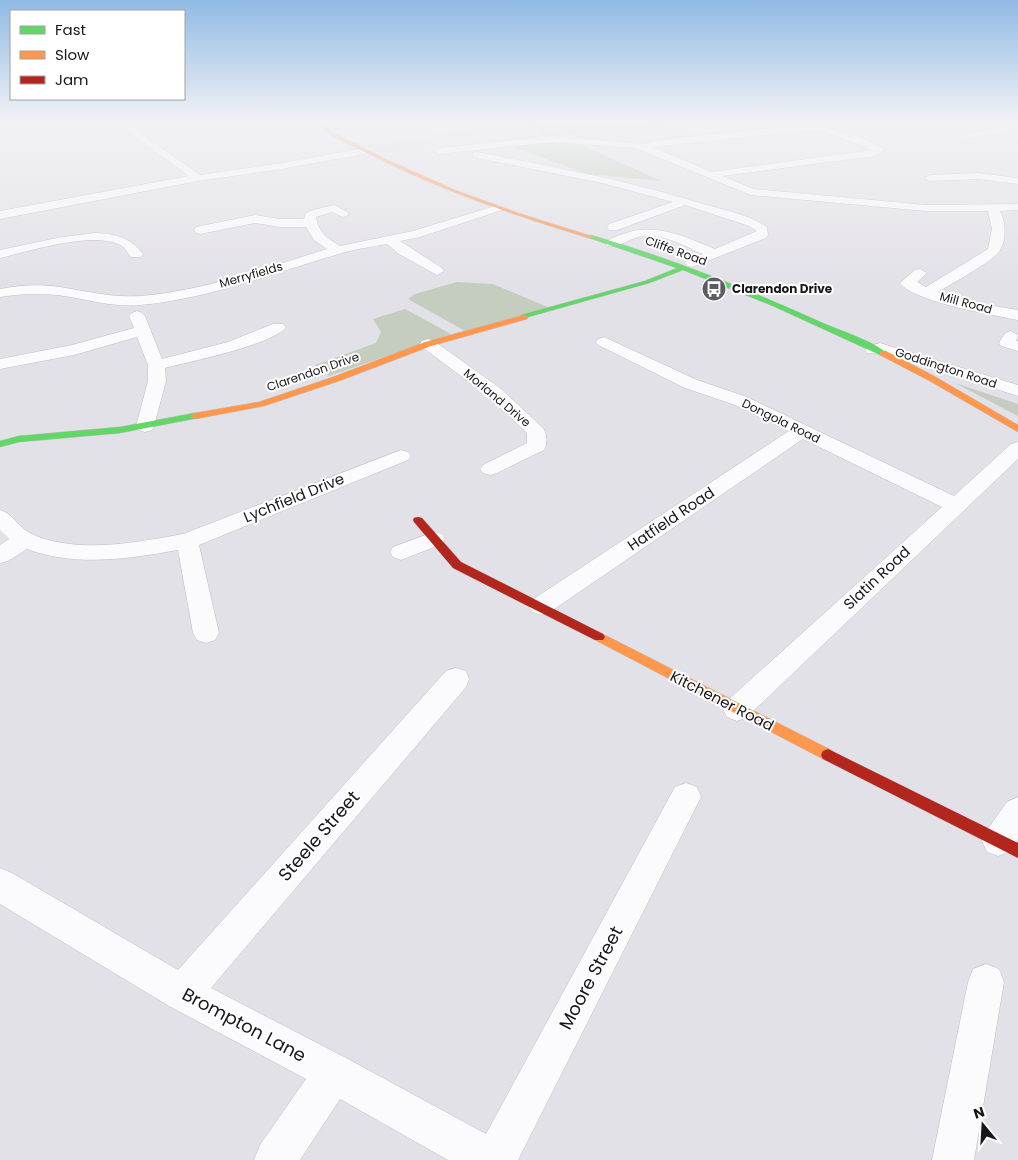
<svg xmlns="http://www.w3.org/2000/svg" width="1018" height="1160" font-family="Poppins,sans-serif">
<rect width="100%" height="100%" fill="#e3e1e8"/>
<path fill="#dbd5e3" d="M503,121H559L381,153L371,148Z"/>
<path fill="#c5cdbe" d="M568,121H711L546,137L531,125Z
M554,141L575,142L661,181L587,174L511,146Z
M457,282L493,284L550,308L465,331L408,299L415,294Z
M405,309L451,334L329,376L315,365L376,343L381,332L373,319Z
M955,383L1018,404V416Z"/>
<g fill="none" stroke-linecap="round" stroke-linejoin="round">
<defs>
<path id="street" d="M114,121H123L200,175L282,163L364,148L369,151L364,154L282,169L198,181L0,219V211L189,176Z
M977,121C988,121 999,120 1006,130L1001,133L966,138V134L995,128L978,123Z
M811,124C827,127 873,139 884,150L875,156L723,176L753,189L926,205L1018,204V210L1000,211C1006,222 1007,242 998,253C990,263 951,284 938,292L976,303L1018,310V320C993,315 914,302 900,283L915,270L920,269L927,273L917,282L926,287L988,249L992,229L988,211H926L751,195L635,148L552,142L439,154L434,151L439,148L552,136L644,144L659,140ZM811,130L822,131L873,150L711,172L653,147Z
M477,152C553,167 630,181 703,204C725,210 749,215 767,227L768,235L766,238L692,267L687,266L685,263L687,260L703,254C683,245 661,232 638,237C628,240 618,248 607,246L606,243C610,238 617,236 623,234C655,222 685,237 715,249L757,231L749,226L685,205L617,230H609L607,227L609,224L673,202L602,183L473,157V153Z
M978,173L1018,178V184L978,179L930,181L925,178L930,175Z
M334,205L349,213L347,216L343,217L332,212L316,217C318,232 328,239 340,246L413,231L498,205L504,208L502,210L420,237L400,241L442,268L444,271L437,275L399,254L387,244C371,247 354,249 339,254C273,273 208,299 140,305C112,308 84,298 57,295C37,293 19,294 0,297V289C20,285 40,284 60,287C86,291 113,298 140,296C203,291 266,268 327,249L314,240L306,227H280L255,223L200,234L196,233L194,230L196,227L255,215L280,219H304L306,213L313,210Z
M95,233C116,234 130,237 143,254L141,257H131C127,252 124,246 118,244C89,232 30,251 0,258V250L62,237Z
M137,311L142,313L145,316L162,359L228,342L273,324H283L286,327C273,345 188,362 165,368L166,381L154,426L152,430L145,432L138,430L136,426L148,381V365L137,337L74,355L0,369V359L72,345L134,328L129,316L132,313Z
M1011,331L1018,335L1016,341H1018V351L1001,346L999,343L1005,333Z
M604,337L697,380L747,397L954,496L1011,444L1018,442V459L747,717L737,721L727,717L723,709L727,701L942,507L803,439L550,612L541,615L532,612L529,606L532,600L789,431L735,405L685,388L598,345L596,342L598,339Z
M428,339L434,341L500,388L543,428C547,434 548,444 544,450L497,473L490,475L483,473L480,469L483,465L527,443V433L488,396L422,347L420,344L422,341Z
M880,343L1018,385V396L886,354L867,353L865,350L867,347Z
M401,450L408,452L411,456L408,460L199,545L219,633L215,640L206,643L197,640L193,633L178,550C128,559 75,567 27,549L8,561L0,563V545L9,539L0,530V510C11,513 15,522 24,529C29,533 38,537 45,539C88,552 139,542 183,534Z
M434,532L442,534L445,539L442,544L401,560L393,557L390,552L393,547Z
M456,668L466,671L469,679L466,687L211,988L348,1059L486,1134L675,787L686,783L697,787L701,797L518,1160H448L340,1099L300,1160H254L260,1145L306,1079L169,1006L0,904V868L12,873L178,970L446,671Z
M1018,797V839L1009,852L998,856L987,852L982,841L987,830L1007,802Z
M986,964L999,969L1004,982L974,1160H932L968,982L973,969Z"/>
<path id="fast" d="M591,235C671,258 749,290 825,324C842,331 874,342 887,353L880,355L773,306L683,270L649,283L521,319V315L645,281L677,268L589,238V236Z
M195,413L198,414V418L120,433L19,442L0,447V441L19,436L120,427Z"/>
<path id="slow" d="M314,121H318L330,131L392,162L455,190L518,213L594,237L589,238C513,215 440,190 369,154C350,145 329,137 314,121Z
M524,315L528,317L527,319L431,346L339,381L264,406L195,419L191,416L195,413L259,402L333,377L425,342Z
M880,351H886L934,376L1018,425V432L928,380L880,355Z
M599,632L833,751L835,755L833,759L828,761L823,759L595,640L593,637L595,634Z"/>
<path id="jam" d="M418,517L422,518L461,562L603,634L605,637L603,640H595L453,568L414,522L413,520L414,518Z
M828,749L1018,843V858L823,759L821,755L823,751Z"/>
</defs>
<use href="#street" stroke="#c0bec4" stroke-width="1"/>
<use href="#fast" stroke="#c0bec4" stroke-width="1"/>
<use href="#slow" stroke="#c0bec4" stroke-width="1"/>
<use href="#jam" stroke="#c0bec4" stroke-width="1"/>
<use href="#street" fill="#fbfafc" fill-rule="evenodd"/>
<use href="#fast" fill="#63d668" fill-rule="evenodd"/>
<use href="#slow" fill="#ff974d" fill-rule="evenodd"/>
<use href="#jam" fill="#b3261e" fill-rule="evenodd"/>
</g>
<linearGradient id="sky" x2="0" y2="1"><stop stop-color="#90bae4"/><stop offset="0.43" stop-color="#f2f2f5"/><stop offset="1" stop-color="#f2f2f5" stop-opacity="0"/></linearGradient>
<rect width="1018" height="283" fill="url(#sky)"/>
<defs>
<symbol id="bus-disc" viewBox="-11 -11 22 22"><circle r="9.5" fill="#5e5d62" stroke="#fff"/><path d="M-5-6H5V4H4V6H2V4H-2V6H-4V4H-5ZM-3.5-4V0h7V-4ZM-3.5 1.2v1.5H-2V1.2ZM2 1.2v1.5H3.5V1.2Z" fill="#fff"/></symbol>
</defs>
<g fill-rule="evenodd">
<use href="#bus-disc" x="700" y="275" width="28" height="28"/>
</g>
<g text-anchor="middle" stroke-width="4" stroke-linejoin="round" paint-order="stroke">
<g font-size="12" fill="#17161a" stroke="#fff">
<text transform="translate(676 251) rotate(20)" y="4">Cliffe Road</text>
<text transform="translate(251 275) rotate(-16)" y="4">Merryfields</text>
<text transform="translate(966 303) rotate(15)" y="4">Mill Road</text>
<text transform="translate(946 368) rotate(18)" y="4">Goddington Road</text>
<text transform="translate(313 372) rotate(-19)" y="4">Clarendon Drive</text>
<text transform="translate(497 398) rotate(40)" y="4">Morland Drive</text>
<text transform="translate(781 421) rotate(26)" y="4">Dongola Road</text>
</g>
<g font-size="12" font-weight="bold" fill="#17161a" stroke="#fff" text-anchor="start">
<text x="732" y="293">Clarendon Drive</text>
</g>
<g font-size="15" fill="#17161a" stroke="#fff">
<text transform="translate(294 498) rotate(-22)" y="5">Lychfield Drive</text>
<text transform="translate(671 519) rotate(-34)" y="5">Hatfield Road</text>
<text transform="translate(877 578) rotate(-43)" y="5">Slatin Road</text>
<text transform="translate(722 701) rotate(27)" y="5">Kitchener Road</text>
</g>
<g font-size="18" fill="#17161a" stroke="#fff">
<text transform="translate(319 836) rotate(-49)" y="6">Steele Street</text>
<text transform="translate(591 978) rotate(-62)" y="6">Moore Street</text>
<text transform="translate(244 1025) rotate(28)" y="6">Brompton Lane</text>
</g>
</g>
<rect x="10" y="10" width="175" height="90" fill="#ffffff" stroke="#a2a2a3"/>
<rect x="20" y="26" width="25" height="8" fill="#63d668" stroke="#a2a2a3"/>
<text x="55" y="35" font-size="15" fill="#17161a">Fast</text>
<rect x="20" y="51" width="25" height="8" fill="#ff974d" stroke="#a2a2a3"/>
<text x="55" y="60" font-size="15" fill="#17161a">Slow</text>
<rect x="20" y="76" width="25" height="8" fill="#b3261e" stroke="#a2a2a3"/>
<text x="55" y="85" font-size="15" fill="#17161a">Jam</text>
<g transform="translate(983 1125) rotate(342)" stroke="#ffffff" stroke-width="4" paint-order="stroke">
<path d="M0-4L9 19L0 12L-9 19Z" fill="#17161a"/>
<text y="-8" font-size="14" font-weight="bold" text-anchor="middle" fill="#17161a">N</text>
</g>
</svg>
